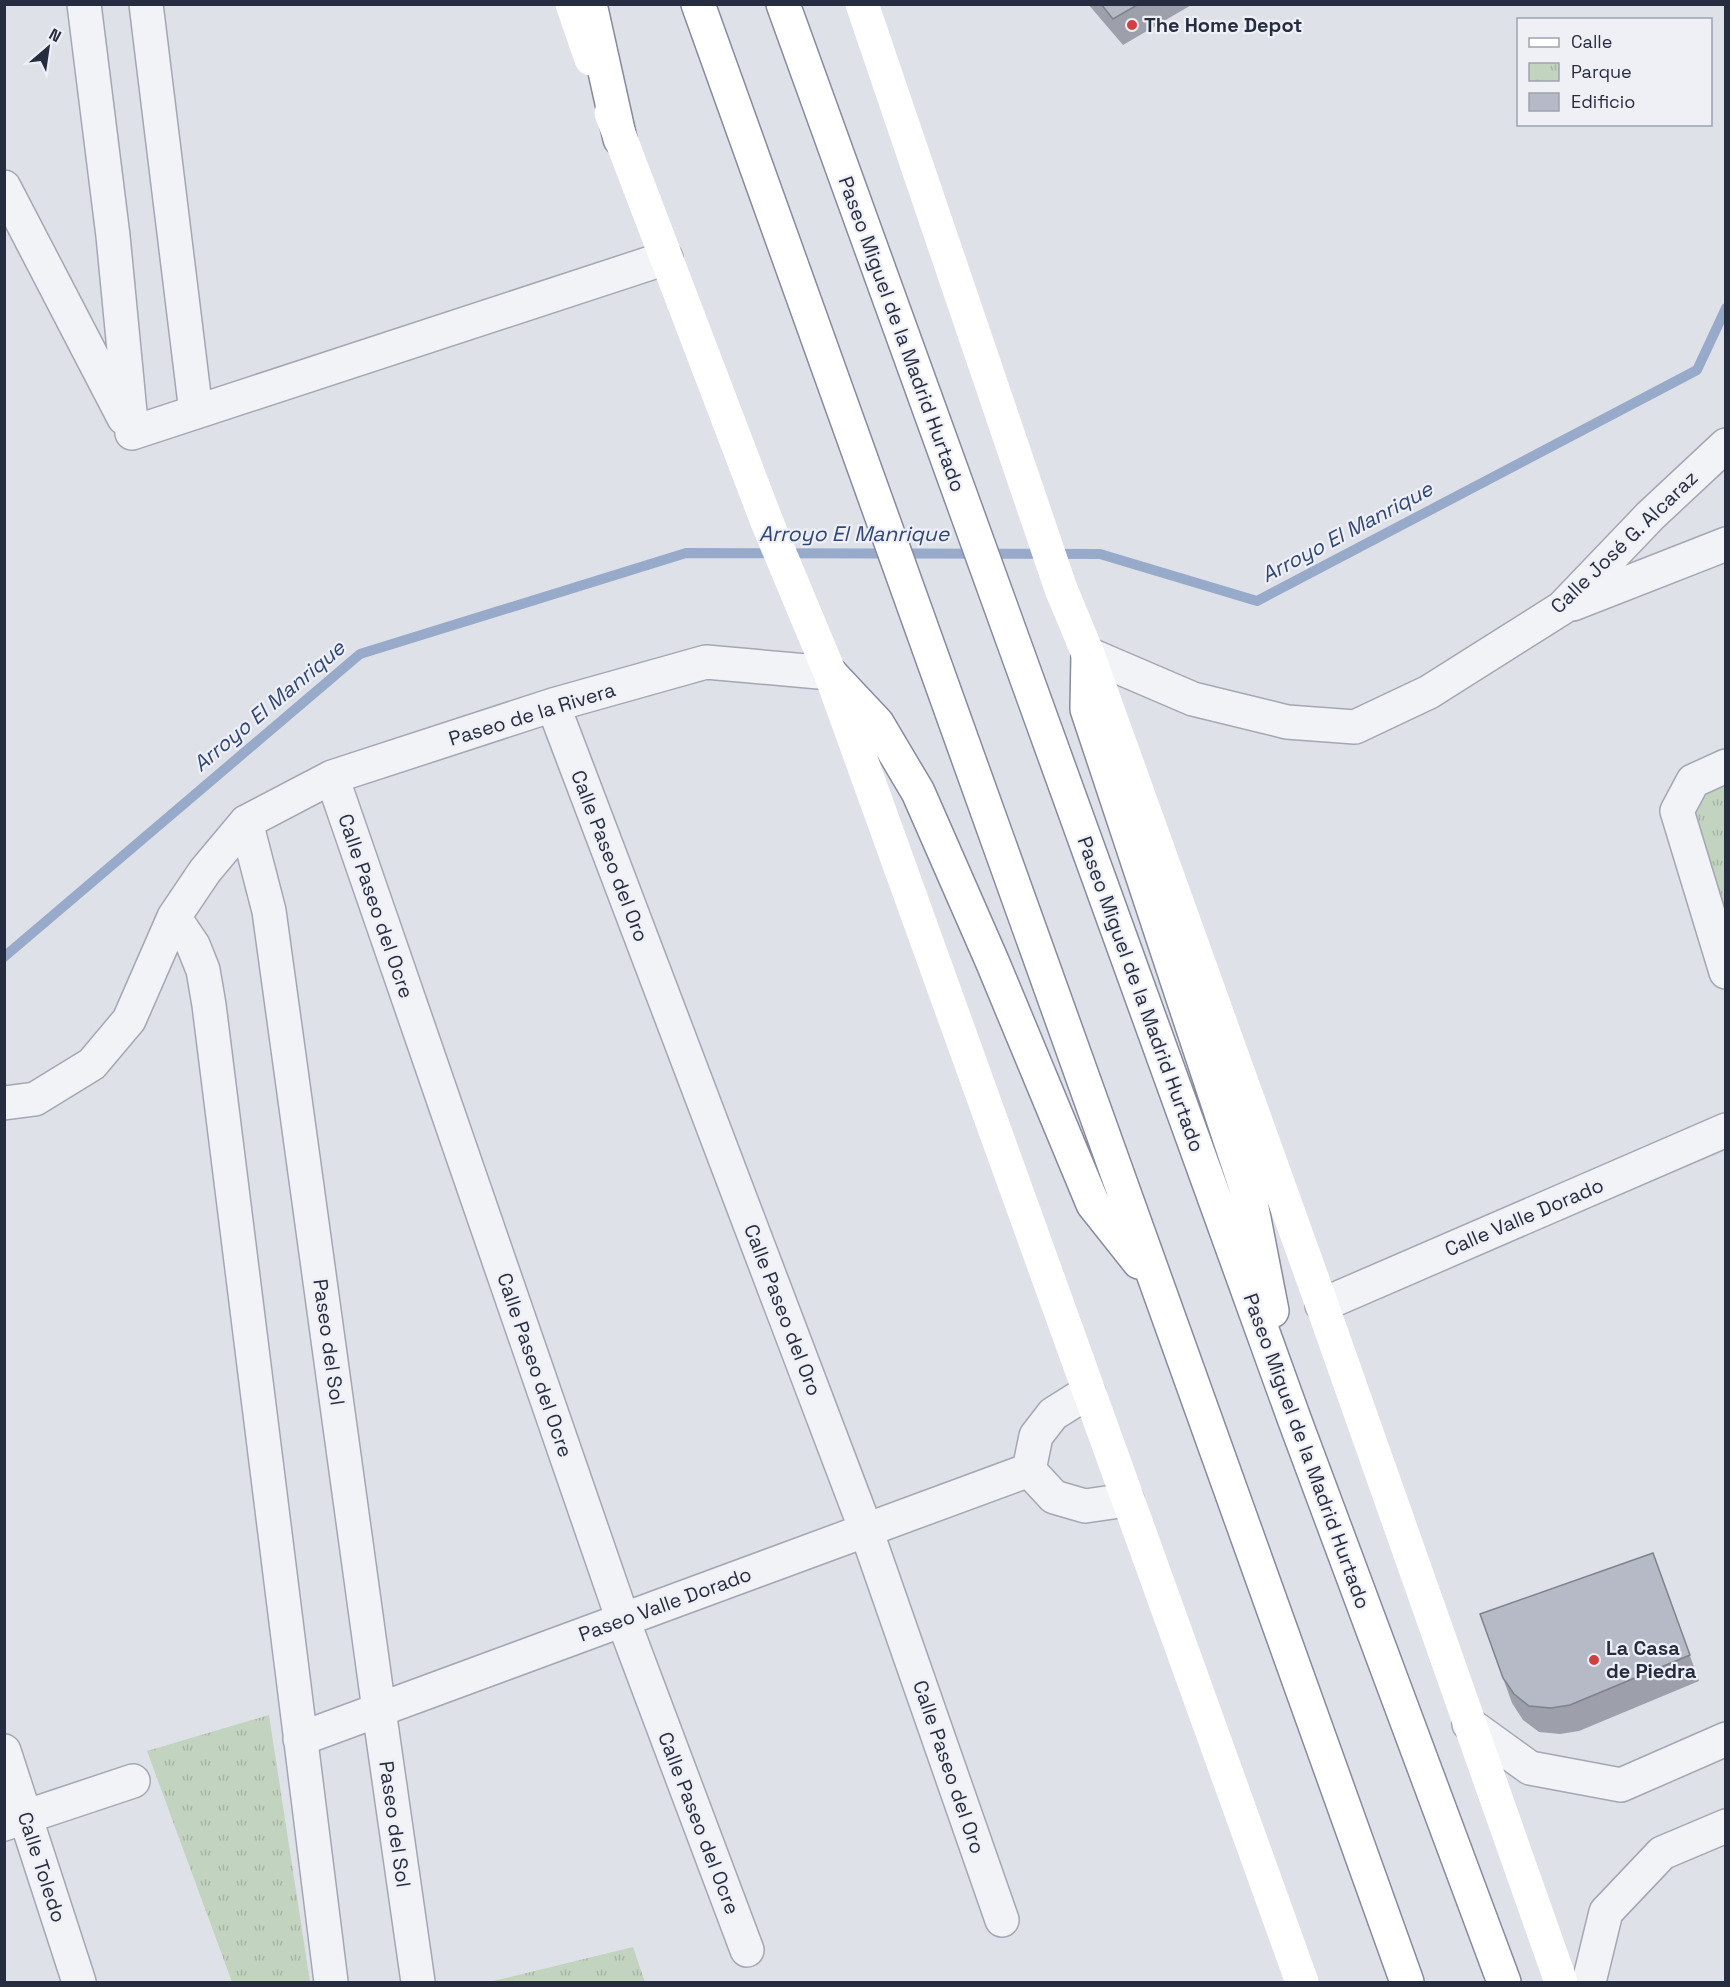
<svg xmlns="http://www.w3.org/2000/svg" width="1730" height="1987" font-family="'Space Grotesk',sans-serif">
<defs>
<pattern id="park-tufts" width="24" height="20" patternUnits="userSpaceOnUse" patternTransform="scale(1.5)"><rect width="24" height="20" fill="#c2d3bf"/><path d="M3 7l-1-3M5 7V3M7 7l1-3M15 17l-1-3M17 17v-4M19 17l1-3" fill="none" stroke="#a7b5a5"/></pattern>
</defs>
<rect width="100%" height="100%" fill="#dfe1e9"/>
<path fill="url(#park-tufts)" d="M1725,778V922L1692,815L1710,785Z
M269,1715L310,1982H232L147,1751Z
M633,1947L645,1982H489Z"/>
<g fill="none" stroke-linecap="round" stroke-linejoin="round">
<path stroke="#98aaca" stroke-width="10" d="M4,957L360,654L686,553L1100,554L1257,601L1697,370L1726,308"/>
<defs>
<path id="street" d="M84,4L113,236L132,433
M146,4L196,412
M4,187L124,418
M132,433L666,258
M1573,604L1726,544
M1088,654L1193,699L1287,722L1355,727L1429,692L1562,608L1650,516L1726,445
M553,705L866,1530L1002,1920
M1726,766L1693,781L1677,811L1726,972
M332,777L623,1620L747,1950
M246,822L269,911L379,1710L418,1982
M174,917L193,945L203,970L209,1005L331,1982
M4,1103L35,1099L92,1064L129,1020L174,917L205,871L246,822L332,777L553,705L706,662L830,673
M1322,1305L1726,1130
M1088,1392L1053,1414L1036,1436L1029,1470L1054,1497L1085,1506L1127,1500
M1469,1724L1530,1768L1621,1785L1726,1739
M300,1739L1029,1470
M4,1751L79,1982
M4,1824L133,1781
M1589,1982L1606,1912L1662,1853L1726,1826"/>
<path id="highway" d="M590,4L620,139
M698,4L1407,1982
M783,4L1295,1421L1504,1982
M1088,654L1087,709L1251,1203L1272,1311
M830,673L877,723L918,792L992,961L1093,1204L1139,1262"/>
</defs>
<use href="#street" stroke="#a4a7b3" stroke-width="36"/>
<use href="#highway" stroke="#858ca0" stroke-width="36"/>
<use href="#street" stroke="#f1f3f7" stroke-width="33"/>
<path stroke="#fff" stroke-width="33" d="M572,4L591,59
M862,4L1061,589L1088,654L1322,1305L1561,1982
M611,113L767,522L830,673L1302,1982"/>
<use href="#highway" stroke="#fff" stroke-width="33"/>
</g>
<path fill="#9da0aa" d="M1088,4H1193L1123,45Z
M1653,1553L1699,1681L1579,1731L1560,1734L1539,1732L1523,1720L1512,1703L1480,1614Z"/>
<path fill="#b6bac6" stroke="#7f828b" stroke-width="1.5" d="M1101,4H1139L1113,19Z
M1653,1553L1690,1655L1570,1705L1551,1708L1529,1706L1514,1694L1503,1678L1480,1614Z"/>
<g fill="#d33e41" stroke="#eef0f6" stroke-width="2">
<circle cx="1132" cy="25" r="6"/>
<circle cx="1594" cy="1660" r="6"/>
</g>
<g text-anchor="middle" stroke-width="4.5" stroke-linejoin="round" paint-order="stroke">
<g font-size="20" font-weight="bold" fill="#272d40" stroke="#eef0f6" text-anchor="start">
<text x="1144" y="32">The Home Depot</text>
<text x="1606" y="1655">La Casa<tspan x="1606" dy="23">de Piedra</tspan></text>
</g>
<g font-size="20" fill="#272d40" stroke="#eef0f6">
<text transform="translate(902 334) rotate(70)" y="7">Paseo Miguel de la Madrid Hurtado</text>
<text transform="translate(1624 542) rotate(-44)" y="7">Calle José G. Alcaraz</text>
<text transform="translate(532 714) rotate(-17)" y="7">Paseo de la Rivera</text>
<text transform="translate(610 856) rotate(69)" y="7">Calle Paseo del Oro</text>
<text transform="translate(376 906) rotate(71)" y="7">Calle Paseo del Ocre</text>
<text transform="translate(1141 994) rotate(70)" y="7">Paseo Miguel de la Madrid Hurtado</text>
<text transform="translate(1524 1217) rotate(-23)" y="7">Calle Valle Dorado</text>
<text transform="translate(783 1310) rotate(69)" y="7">Calle Paseo del Oro</text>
<text transform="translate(329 1342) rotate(82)" y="7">Paseo del Sol</text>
<text transform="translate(535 1365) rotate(71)" y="7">Calle Paseo del Ocre</text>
<text transform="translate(1307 1451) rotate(70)" y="7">Paseo Miguel de la Madrid Hurtado</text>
<text transform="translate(665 1604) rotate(-20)" y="7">Paseo Valle Dorado</text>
<text transform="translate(949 1767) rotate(71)" y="7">Calle Paseo del Oro</text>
<text transform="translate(699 1823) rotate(69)" y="7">Calle Paseo del Ocre</text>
<text transform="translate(395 1824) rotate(82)" y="7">Paseo del Sol</text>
<text transform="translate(42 1867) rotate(72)" y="7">Calle Toledo</text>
</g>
<g font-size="21" font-style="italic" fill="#2f4676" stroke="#eef0f6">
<text transform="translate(1347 532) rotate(-28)" y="7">Arroyo El Manrique</text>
<text x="854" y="541">Arroyo El Manrique</text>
<text transform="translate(269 706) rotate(-40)" y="7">Arroyo El Manrique</text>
</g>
</g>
<rect width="1730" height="1987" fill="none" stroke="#272d40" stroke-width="12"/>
<rect x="1517" y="18" width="195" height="108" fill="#eef0f6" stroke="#9ea2ad" stroke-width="1.5"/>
<rect x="1529" y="38" width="30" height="9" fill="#ffffff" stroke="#9ea2ad" stroke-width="1.5"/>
<text x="1571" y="48" font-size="18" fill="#272d40">Calle</text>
<rect x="1529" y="63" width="30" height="18" fill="url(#park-tufts)" stroke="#9ea2ad" stroke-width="1.5"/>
<text x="1571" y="78" font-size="18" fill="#272d40">Parque</text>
<rect x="1529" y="93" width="30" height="18" fill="#b6bac6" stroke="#9ea2ad" stroke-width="1.5"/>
<text x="1571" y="108" font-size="18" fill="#272d40">Edificio</text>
<g transform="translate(48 48) rotate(29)" stroke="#eef0f6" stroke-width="4.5" paint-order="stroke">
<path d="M0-4.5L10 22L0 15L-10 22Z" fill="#272d40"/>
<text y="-9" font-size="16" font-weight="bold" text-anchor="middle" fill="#272d40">N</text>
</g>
</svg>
